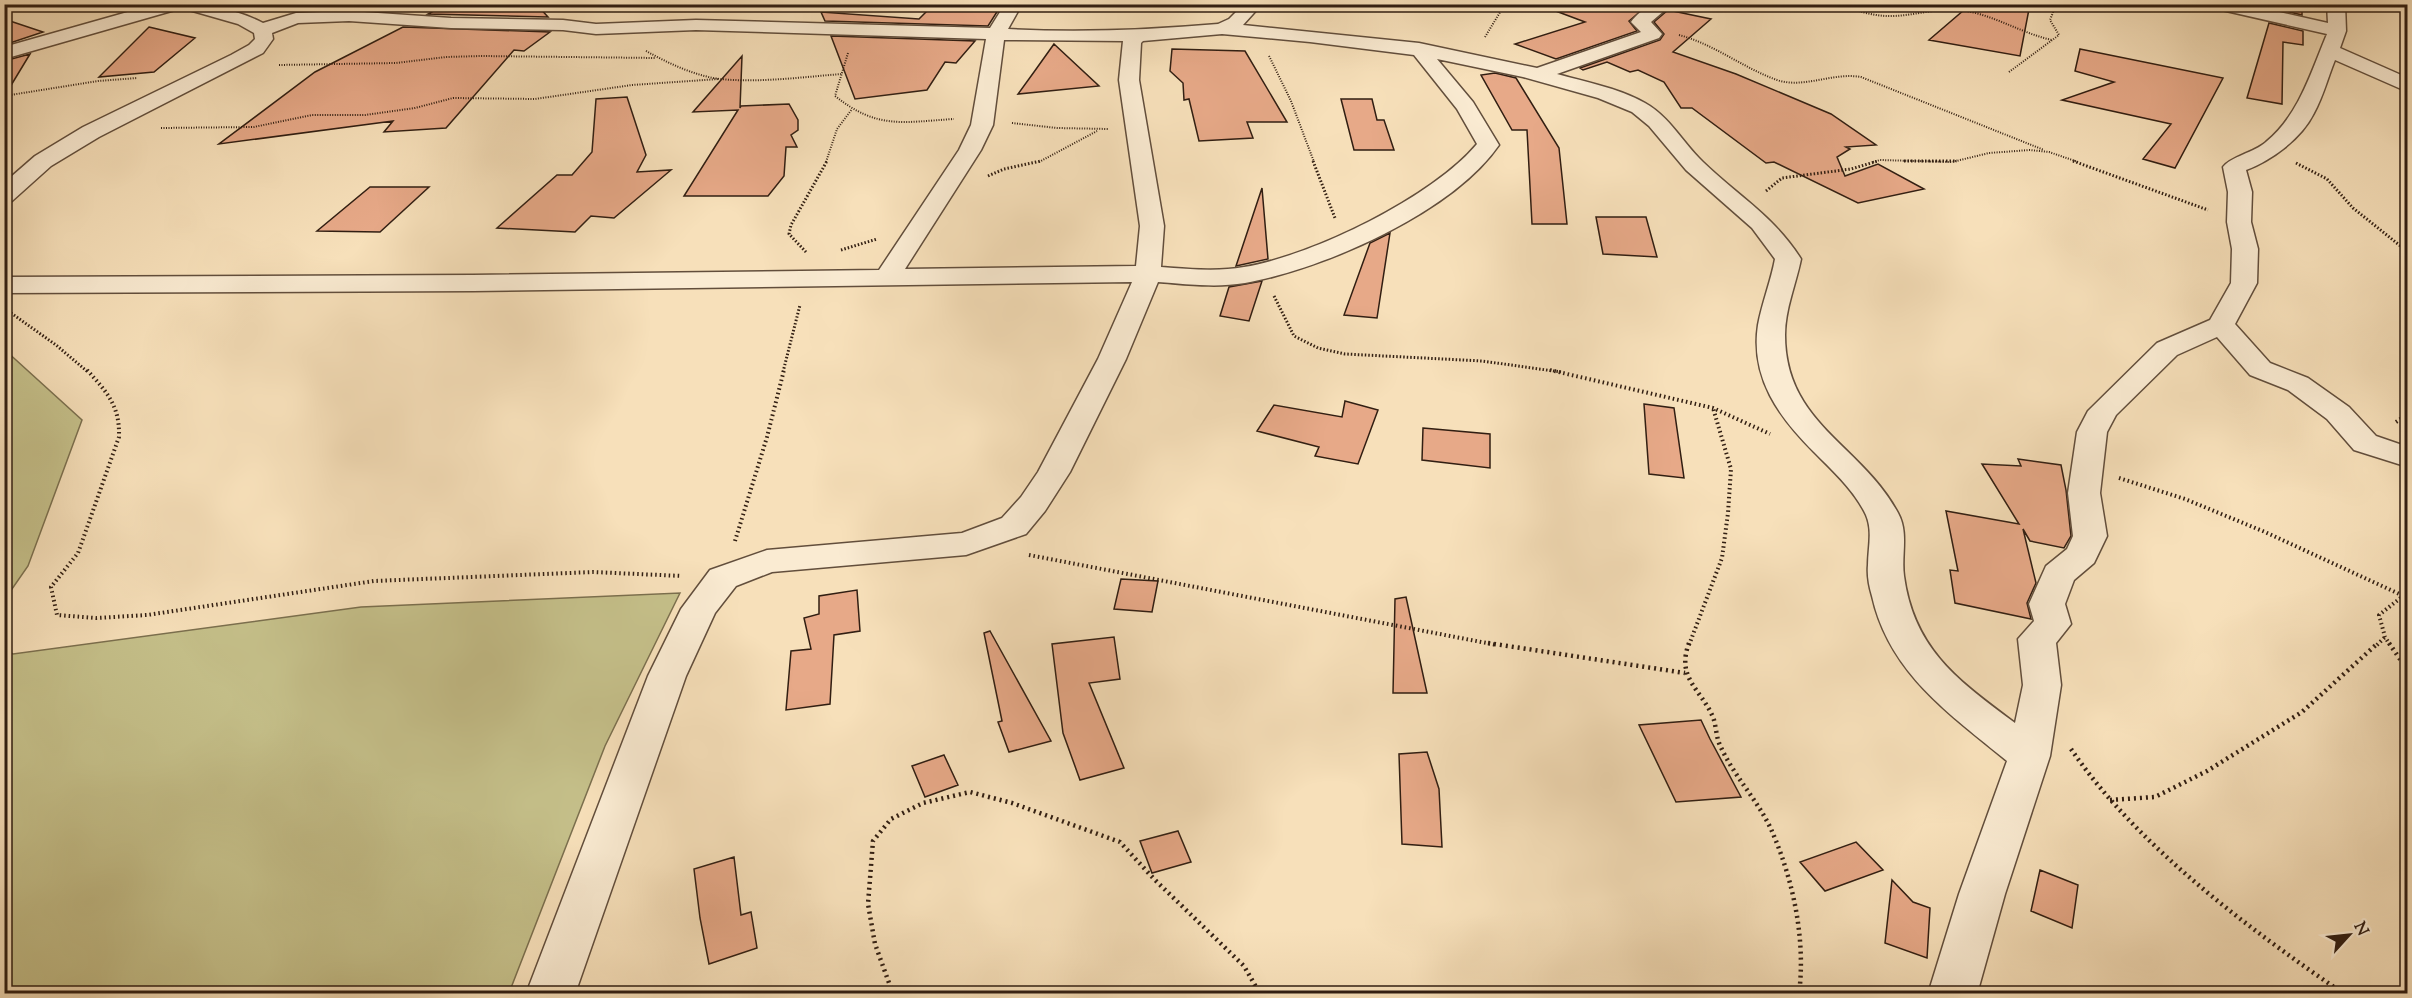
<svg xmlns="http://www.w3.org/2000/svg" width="2412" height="998" font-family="'Sorts Mill Goudy',serif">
<rect width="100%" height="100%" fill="#f7e0ba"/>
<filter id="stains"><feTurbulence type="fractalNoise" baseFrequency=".00333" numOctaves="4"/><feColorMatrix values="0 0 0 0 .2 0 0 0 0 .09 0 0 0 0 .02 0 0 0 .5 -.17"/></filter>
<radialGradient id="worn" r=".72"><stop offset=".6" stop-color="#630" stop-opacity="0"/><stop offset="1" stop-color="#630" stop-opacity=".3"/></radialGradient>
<path fill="#c5c08a" stroke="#7b6f4e" stroke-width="1.5" d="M5,350L82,420L28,566L5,599Z
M680,593L605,746L509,993H5V648L13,654L361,607Z"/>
<path fill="#e7a988" stroke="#311e12" stroke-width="1.5" d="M447,4H536L548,17L428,14Z
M934,4H1002L988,26L825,21L821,12L919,19Z
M1546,4H1640L1647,6L1629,21L1637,31L1556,59L1515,44L1585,22L1545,7Z
M1971,4H2030L2020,56L1929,40Z
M2274,4H2302V15L2273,8Z
M1668,10L1711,19L1673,52L1736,74L1831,114L1876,145L1846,147L1850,149L1837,157L1845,176L1878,164L1924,189L1858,203L1774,162L1766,163L1692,108H1681L1664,82L1638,70L1630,72L1607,62L1583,70L1580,68L1660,40L1664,34L1654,22Z
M4,19L43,32L4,45Z
M2269,23L2303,31V45L2283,42L2282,104L2247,98Z
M149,27L195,38L154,72L99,77Z
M403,27L550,32L524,51L514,50L446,128L384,132L393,121L219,144L315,72Z
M831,36L975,41L956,63L945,62L927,90L855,99Z
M1054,44L1099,86L1018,94L1034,72Z
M1172,49L1245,51L1287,122H1247L1253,138L1199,141L1189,99L1184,100L1183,83L1170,71Z
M2080,49L2223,78L2175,168L2143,159L2171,124L2062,100L2114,82L2075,71Z
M30,54L4,97V61Z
M742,56L740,108L741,106L789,104L798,120V130L791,135L797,147H786L784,176L768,196H684L738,110L693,112Z
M1495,73L1516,78L1559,148L1567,224H1532L1527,130H1512L1481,75Z
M627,97L646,155L637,172L671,170L614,218L591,216L575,232L497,228L557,175H572L592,152L596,99Z
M1341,99H1372L1377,120H1384L1394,150H1354Z
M370,187H429L380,232L317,231Z
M1262,188L1268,259L1236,266Z
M1596,217H1646L1657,257L1603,254Z
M1390,233L1377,318L1344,315L1370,243Z
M1262,281L1249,321L1220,316L1229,287Z
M1345,401L1378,410L1358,464L1315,456L1319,447L1257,431L1274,405L1342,417Z
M1644,404L1674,408L1684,478L1649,474Z
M1423,428L1490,434V468L1422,460Z
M2018,459L2061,465L2066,490L2071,536L2064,548L2030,541L2023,529L2036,583L2027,603L2031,619L1955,603L1950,570L1958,571L1946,511L2019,524L1982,464L2021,466Z
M1121,579L1158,581L1152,612L1114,609Z
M857,590L860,631L834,635L830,704L786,710L791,651L811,649L804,618L819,614V596Z
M1406,597L1427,693H1393L1395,599Z
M990,631L1051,741L1009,752L998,722L1002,721L984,633Z
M1114,637L1120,679L1089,683L1124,768L1080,780L1063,733L1052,644Z
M1701,720L1710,739L1741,797L1676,802L1639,725Z
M1427,752L1439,789L1442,847L1402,844L1399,754Z
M944,755L958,785L925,797L912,766Z
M1178,831L1191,862L1152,873L1140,841Z
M1856,842L1883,870L1825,891L1800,862Z
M734,857L741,915L751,912L757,948L709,964L700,918L694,869Z
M2040,870L2078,885L2072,928L2031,911Z
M1892,880L1913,902L1930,908L1927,958L1885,943Z"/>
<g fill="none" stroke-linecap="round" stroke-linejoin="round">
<defs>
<path id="street" d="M156,4C194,4 229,5 263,23L296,13L349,11L451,18L563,20L596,24L696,20L990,28L1005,4H1022L1008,29C1078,33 1148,30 1218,24L1229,19L1244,4H1262L1243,25L1419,43L1537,68L1641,32L1631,22C1642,7 1655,4 1672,4L1651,22L1662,34L1659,38L1557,74C1586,82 1618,88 1645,103C1670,117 1683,143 1703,162C1738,196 1774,216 1801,259C1796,284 1785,309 1785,335C1785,424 1861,444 1898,513C1909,533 1901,555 1904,576C1914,650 1959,681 2015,723L2023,685L2018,639L2034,621L2029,604L2046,566L2067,549L2073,536L2068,493L2077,432L2088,411L2157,343L2210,320L2231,283L2232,249L2227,222L2228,192L2223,167C2230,157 2255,152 2266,142C2299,115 2311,72 2327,34L2213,8L2211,4H2244L2328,23L2327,4H2345L2346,31L2340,48L2408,78V92L2335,60C2328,77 2323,97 2314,113C2301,139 2272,160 2246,170L2252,192L2251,222L2258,249L2257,283L2235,324L2270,363L2308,378L2349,407L2376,436L2408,447V467L2354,450L2327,419L2288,390L2250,375L2217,337L2177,355L2116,415L2107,432L2100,493L2107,536L2094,563L2074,580L2065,604L2071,624L2056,643L2061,685L2050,756L2005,894L1977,994H1928L1959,894L2007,761C1950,714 1889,673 1872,596C1869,586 1867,575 1868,565C1868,548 1873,531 1866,515C1855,491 1832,470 1814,452C1779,417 1750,378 1758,325C1762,303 1771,281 1775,259L1752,228L1686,170L1649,126L1632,112L1598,98L1523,77L1437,59L1473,102L1499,145C1453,212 1324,269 1245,283C1216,288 1186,284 1158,282L1126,359L1070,472L1045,511L1026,534L966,555L772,572L736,586L715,613L686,676L575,994H526L648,676L681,609L710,570L767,550L962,533L1002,518L1021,497L1038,472L1098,359L1132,282L473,291L4,293V277L473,275L879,270L959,150L971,125L986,39L696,30L596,34L563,30L451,28L349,21L298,23L272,33L273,39L263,53L99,137L51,166L12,201L4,203V183L35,156L83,127L231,55L249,45L255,39L254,33L238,24L182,8L4,59V47ZM1222,34L1310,42L1414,55L1457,109L1477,144C1433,197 1312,256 1244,267C1217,272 1189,269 1161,267L1164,226L1139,80L1141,43L1143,41ZM1004,40L1123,41L1119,80L1140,226L1136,266L905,269L981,150L993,125Z"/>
</defs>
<use href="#street" stroke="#624e3c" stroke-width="3"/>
<path stroke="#311e12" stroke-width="2" stroke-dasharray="1 1.5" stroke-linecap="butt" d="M1840,4C1857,11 1875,17 1894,16C1916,15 1937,8 1959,10C1991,13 2020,33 2052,40
M1679,35C1714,44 1743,68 1777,80C1804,89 1833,72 1861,77L2044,150
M1485,37L1505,4
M646,51C668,63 695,76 720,79C760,83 802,77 842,74
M848,53L835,96C878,130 903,122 954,119
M1269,56L1291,101L1314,162
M279,65L396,63L446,57L481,56L656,58
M2009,72L2059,35L2050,20L2054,10L2040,4
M4,96L98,81L137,78
M1012,123L1057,128L1109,129
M161,128L254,127L312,115H365L415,108L453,98L535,99L632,85L719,79
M826,162L837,129L852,109
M1039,162L1097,131
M1873,162L1880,160L1952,162L1989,153L2030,150L2049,152L2078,162"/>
<path stroke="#311e12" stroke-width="3" stroke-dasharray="1.5 2" stroke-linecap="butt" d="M1313,161L1335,218
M1904,161H1957
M2073,161L2208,210
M2296,163L2327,179L2353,208L2408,252
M988,176L1004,169L1041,161
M1766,191L1782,178L1851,169L1878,161
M841,250L877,239
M806,252L789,234L791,225L827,161
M1274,296L1294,336L1318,348L1345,354L1482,361L1561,372
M11,313L56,345L88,372
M783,372L800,305"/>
<path stroke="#311e12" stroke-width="4" stroke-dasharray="1.5 3" stroke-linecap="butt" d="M87,370C107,392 120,406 119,437L78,553L51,587L57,615L96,618L147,615L374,581L593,572L682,576
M1550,370L1713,408L1770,434
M2396,422L2408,414
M2119,478L2185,499L2265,532L2408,598
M735,541L767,437L784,370
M1029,555L1497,645
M1689,645L1722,558L1728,513L1731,469L1713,408
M2377,645L2385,637
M2390,645L2385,637L2379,615L2403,596"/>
<path stroke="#311e12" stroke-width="4.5" stroke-dasharray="2 4" stroke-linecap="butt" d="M1488,643L1685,673
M1689,643C1676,678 1700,688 1713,717C1716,725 1716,735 1719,743C1732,774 1757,799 1771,829C1793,879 1806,939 1799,994
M2389,643L2408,671
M2071,749C2137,846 2248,928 2344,994
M2110,800L2155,797L2207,771L2302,712L2378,643
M893,994L875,944L868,904L873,841L891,819L923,803L970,792L1012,803L1120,842L1154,879L1244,966L1260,994"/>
<use href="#street" fill="#faebd2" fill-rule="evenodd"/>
</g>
<rect width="2412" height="998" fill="none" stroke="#f7e0ba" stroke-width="24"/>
<rect x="6" y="6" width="2400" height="986" fill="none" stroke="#311e12" stroke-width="3"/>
<rect x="12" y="12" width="2388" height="974" fill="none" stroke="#311e12" stroke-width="1.5"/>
<g transform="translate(2349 935) rotate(63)" stroke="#faebd2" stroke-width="4.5" paint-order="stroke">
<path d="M0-4.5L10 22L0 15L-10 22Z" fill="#311e12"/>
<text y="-9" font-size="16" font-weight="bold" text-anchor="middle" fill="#311e12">N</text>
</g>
<rect width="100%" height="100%" filter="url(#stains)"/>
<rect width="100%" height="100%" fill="url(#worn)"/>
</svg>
